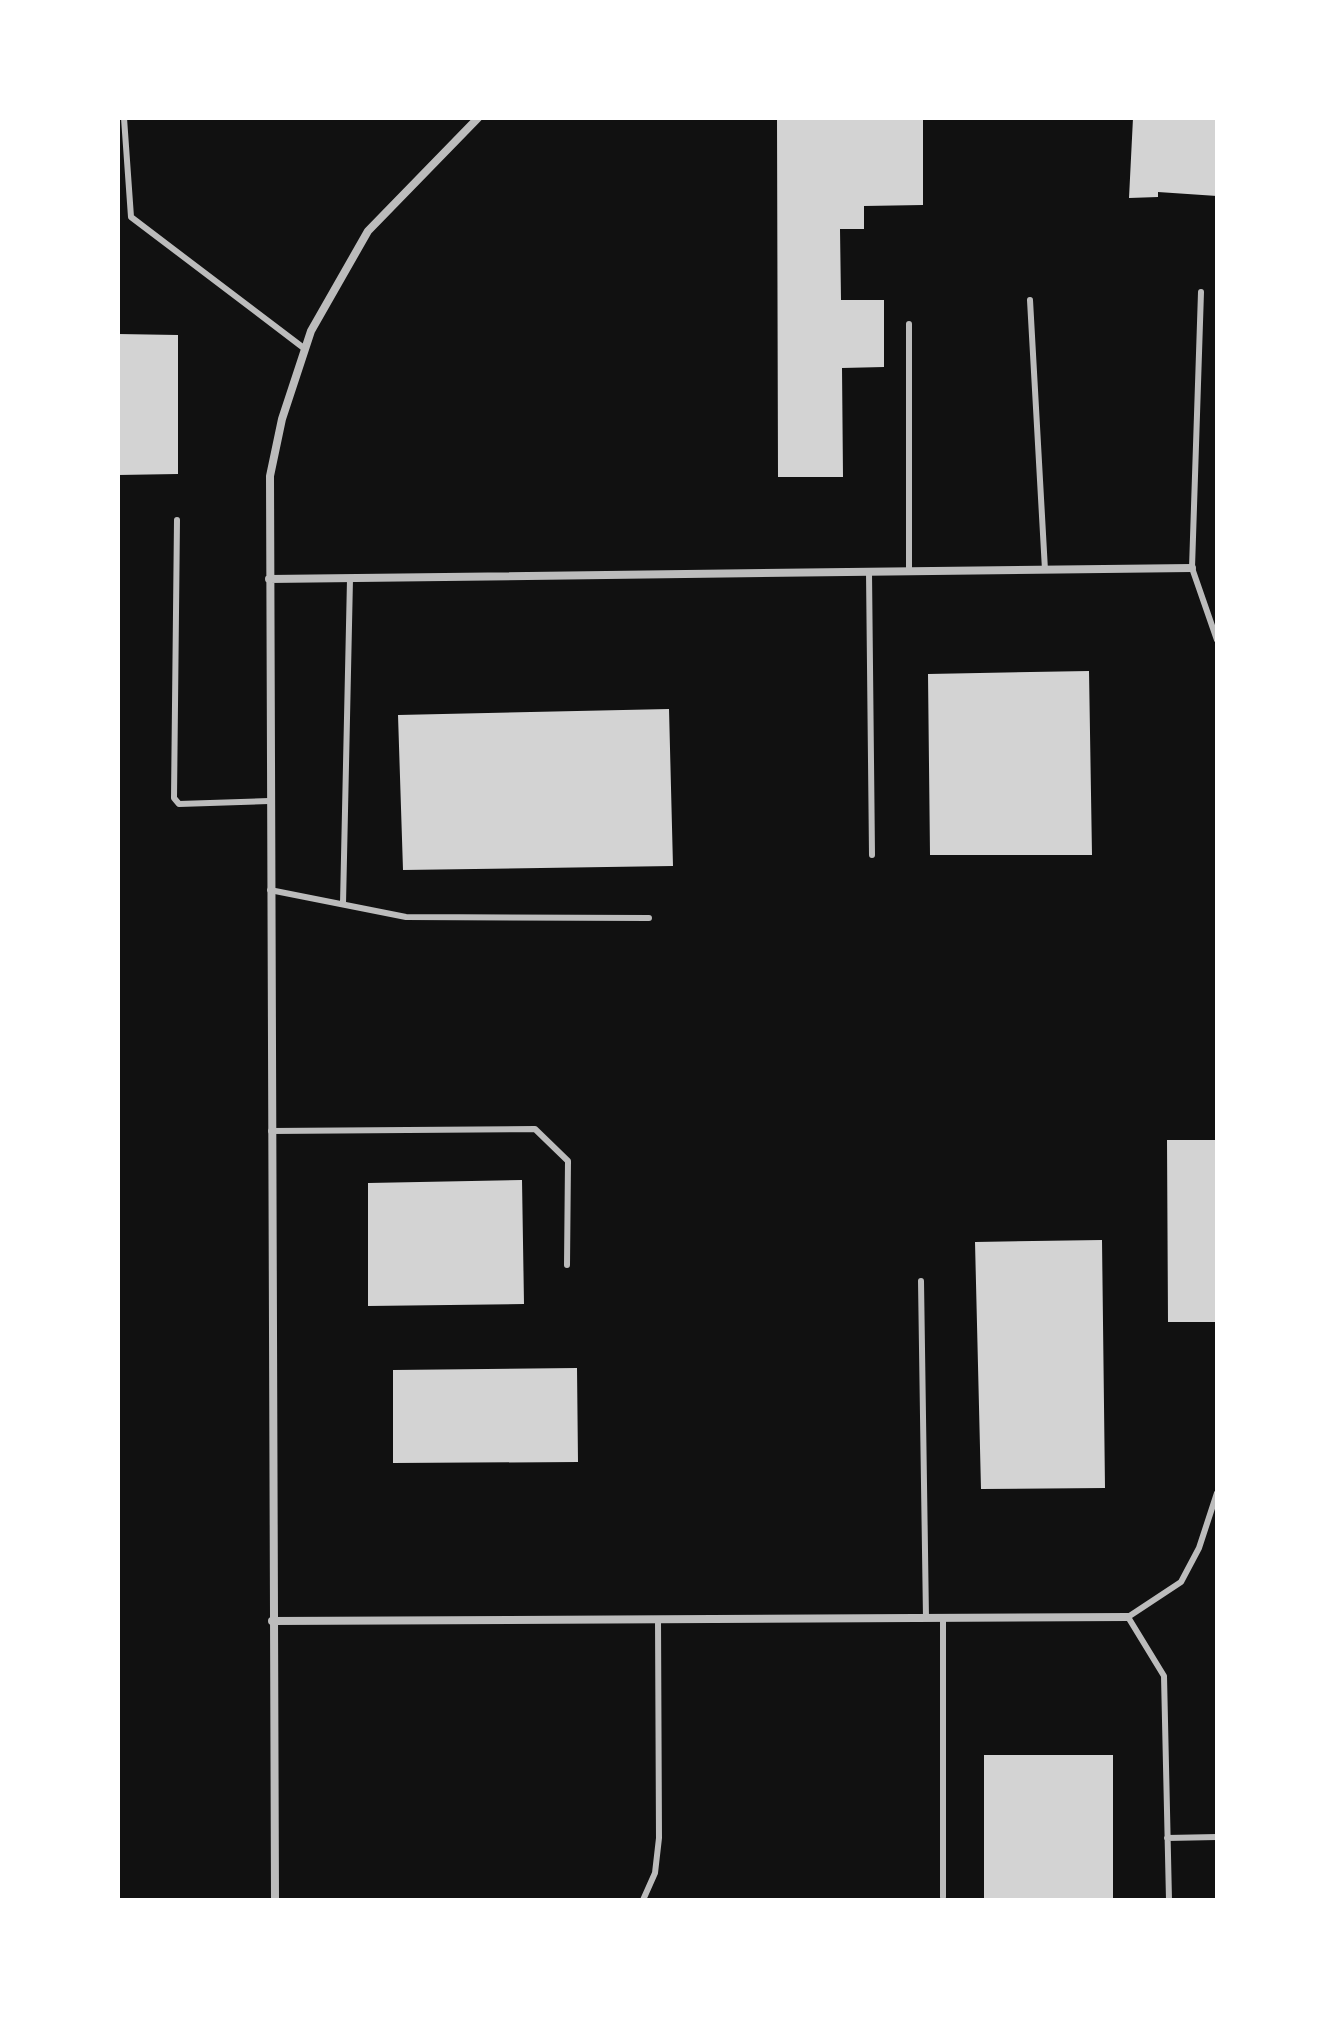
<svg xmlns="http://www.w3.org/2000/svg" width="1335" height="2018" font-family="'DejaVu Sans',sans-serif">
<rect width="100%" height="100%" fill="#111"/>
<path fill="#d3d3d3" d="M777,118H923V205L864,206V229H840L841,300H884V367L842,368L843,477H778Z
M1133,118H1217V196L1158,192V197L1129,198Z
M118,334L178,335V474L118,475Z
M1089,671L1092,855H930L928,674Z
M669,709L673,866L403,870L398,715Z
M1167,1140H1217V1322H1168Z
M522,1180L524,1304L368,1306V1183Z
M1102,1240L1105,1488L981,1489L975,1242Z
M577,1368L578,1462L393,1463V1370Z
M984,1755H1113V1900H984Z"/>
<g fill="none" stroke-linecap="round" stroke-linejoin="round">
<path stroke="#bcbcbc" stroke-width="6" d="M124,118L131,217L305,349
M1201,292L1192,568L1217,640
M1030,300L1045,570
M909,324V572
M177,520L174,798L179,804L269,801
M869,572L872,855
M270,890L406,917L649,918
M343,904L350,579
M271,1131L535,1129L568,1161L567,1265
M921,1281L926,1618
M943,1618V1897
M1167,1838L1217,1837
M643,1900L655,1873L659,1838L658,1619
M1169,1900L1164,1676L1128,1617L1181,1582L1199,1548L1217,1493"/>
<path stroke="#bcbcbc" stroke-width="8" d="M269,579L1192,568
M272,1621L1128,1617
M275,1900L270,476L282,419L311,331L368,231L478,118"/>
</g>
<rect width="1335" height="2018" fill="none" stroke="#ffffff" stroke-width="240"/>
</svg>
